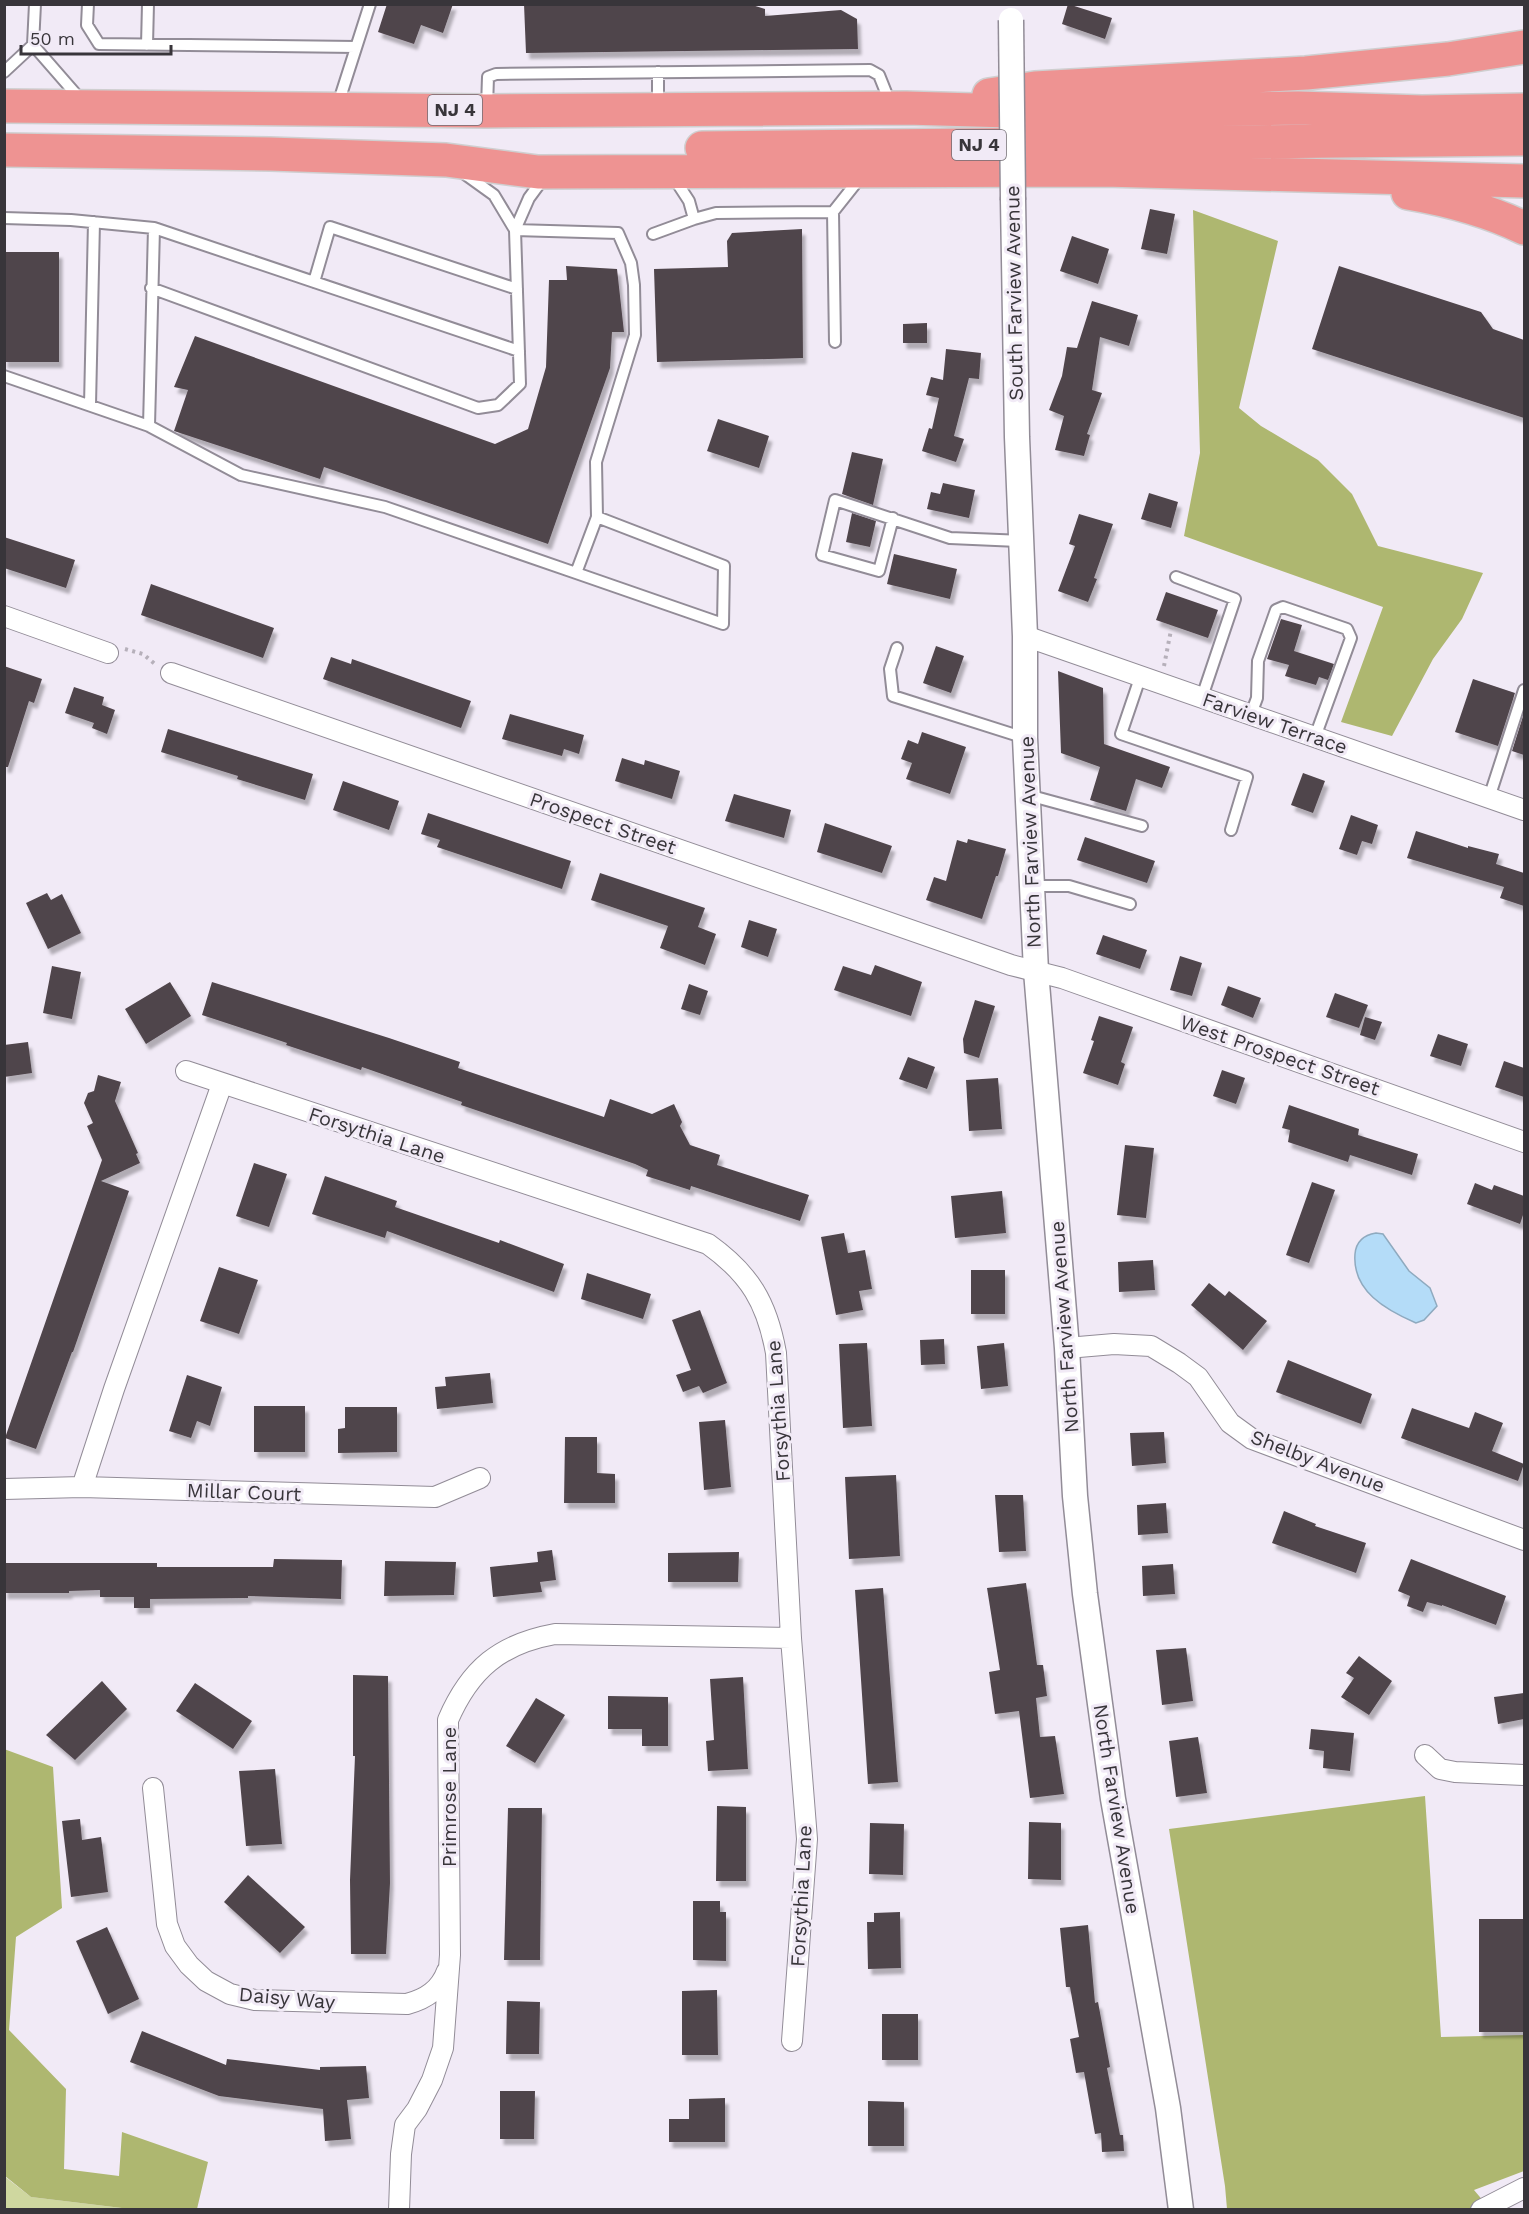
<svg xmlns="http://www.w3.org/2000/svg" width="1529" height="2214" font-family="'Work Sans',sans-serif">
<defs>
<filter id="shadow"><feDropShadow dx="3.5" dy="6" stdDeviation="1.5" flood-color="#0004"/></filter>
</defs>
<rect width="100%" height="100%" fill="#f1eaf6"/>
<path fill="#cfd79f" d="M4,2176L31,2197L130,2209H5Z"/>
<path fill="#aeb770" d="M1193,210L1278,241L1239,408L1261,426L1318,460L1352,494L1378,546L1483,573L1462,619L1433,659L1392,736L1341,722L1383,607L1184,536L1200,453Z
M4,1749L53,1767L62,1908L16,1937L9,2030L66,2089L64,2169L119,2176L122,2132L208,2162L197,2209H130L31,2197L5,2176Z
M1425,1796L1441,2037L1524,2035V2171L1474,2190L1490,2209H1227L1225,2186L1169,1829Z"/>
<path fill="#b4dcf8" stroke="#8faabf" stroke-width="1.5" d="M1376,1233L1383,1234L1409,1271L1430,1288L1437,1306L1424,1320L1416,1323C1386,1310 1352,1291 1355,1254C1356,1242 1364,1235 1376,1233Z"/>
<path fill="#50454b" filter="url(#shadow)" d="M387,4H453L443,33L421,25L414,44L378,32Z
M524,4H749L765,9V16L841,10L857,19L858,49L526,53Z
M1068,4L1112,18L1105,39L1062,24Z
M1150,209L1175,214L1167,254L1141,249Z
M802,229L803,358L657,362L654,269L728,267L727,241L732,233Z
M1072,236L1109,249L1098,284L1060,271Z
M4,252H59V362H4Z
M566,266L617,269L624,332H612L610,368L548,544L324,467L320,479L174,431L188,390L174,387L195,336L495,444L528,429L546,367L549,280H567Z
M1339,266L1481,312L1493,329L1524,340V418L1312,349Z
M1092,301L1138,315L1129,346L1100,337L1092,390L1102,393L1087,434L1090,435L1084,456L1055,450L1064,416L1049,410L1062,376L1067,347L1077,348Z
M927,323V343H903V324Z
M946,349L981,353L979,379L969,378L954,436L964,439L956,462L922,451L929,428L932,429L939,398L926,395L931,377L943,380Z
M718,419L769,436L759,468L707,451Z
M852,452L883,459L873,505L842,494Z
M943,483L975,490L969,518L927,509L931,492L940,494Z
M1149,493L1178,502L1171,528L1141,519Z
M852,513L876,521L870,547L846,542Z
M1079,514L1113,524L1094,578L1097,579L1088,602L1058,591L1075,546L1069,544Z
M4,537L75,560L66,588L4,568Z
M894,554L957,569L950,599L887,584Z
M151,584L274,628L263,658L141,615Z
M1166,592L1218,610L1208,638L1156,620Z
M1281,619L1302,625L1294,651L1334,664L1328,680L1319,677L1316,685L1285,676L1289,665L1267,659Z
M936,646L964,656L951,693L923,683Z
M331,657L351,664L352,659L471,701L461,728L323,679Z
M4,666L42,679L34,703L29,701L8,767H4Z
M1058,671L1103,688L1104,744L1170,767L1162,788L1136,779L1126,811L1090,800L1100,767L1061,753Z
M1473,679L1515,693L1498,746L1455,732Z
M74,687L104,697L102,705L115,710L107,734L92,728L94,723L65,713Z
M1524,713V755L1512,751Z
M510,714L584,735L579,754L564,749L562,756L502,739Z
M168,729L313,774L305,800L237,779L238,776L161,752Z
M922,732L966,747L950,794L906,779L912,763L901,759L908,740L918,744Z
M622,758L644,765L645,760L680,771L672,799L615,781Z
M1303,773L1325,781L1313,813L1291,805Z
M343,781L399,801L389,830L333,810Z
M734,794L791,810L784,838L725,821Z
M428,813L571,861L562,889L437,847L440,840L421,834Z
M1351,815L1378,825L1372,844L1362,841L1357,855L1339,849Z
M825,823L892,846L882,873L817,852Z
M1416,831L1468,848V846L1499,854L1496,864L1524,873V906L1500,898L1504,887L1407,858Z
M1085,837L1155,861L1147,883L1077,860Z
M968,839L1006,849L998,876H996L982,919L926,900L934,877L946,881L957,840L967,843Z
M600,873L705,908L698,927L716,934L705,965L660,948L668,926L591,900Z
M47,893L51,900L62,894L81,933L48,949L26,903Z
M749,920L777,929L768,957L741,947Z
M1103,935L1147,950L1140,969L1096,954Z
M1180,956L1202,963L1192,996L1170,990Z
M875,965L922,982L911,1016L834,990L843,966L871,975Z
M52,966L81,972L72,1019L43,1013Z
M170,982L191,1016L146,1044L125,1009Z
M212,982L389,1038L460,1062L458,1068L604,1117L610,1099L652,1114L674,1104L682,1122L680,1126L690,1145L720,1155L717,1165L809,1195L800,1221L691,1186L690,1190L646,1176L648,1170L635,1164L461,1105L462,1102L362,1067L361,1070L286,1045L287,1043L202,1015Z
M689,984L708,991L700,1015L681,1009Z
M1228,986L1261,998L1253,1018L1221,1005Z
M1335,993L1368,1005L1359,1028L1326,1017Z
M975,1000L995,1006L979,1058L964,1053L963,1039Z
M1099,1016L1133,1027L1121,1062L1125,1064L1118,1085L1083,1073L1094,1041L1091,1040Z
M1365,1017L1382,1022L1375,1040L1360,1035Z
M1438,1034L1468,1044L1461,1066L1430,1056Z
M28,1042L32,1073L4,1077V1045Z
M908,1057L935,1067L927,1089L899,1079Z
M1504,1061L1524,1068V1097L1495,1087Z
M1222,1070L1245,1078L1236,1104L1213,1096Z
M98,1075L121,1082L115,1101L138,1153L136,1154L140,1163L101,1181L129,1191L73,1352H72L36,1449L5,1438L102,1160L87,1126L93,1123L84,1103L88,1093L94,1091Z
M998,1078L1002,1129L969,1131L966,1080Z
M1289,1105L1359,1129L1358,1135L1418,1154L1412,1175L1350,1155L1348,1162L1288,1142L1290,1130L1282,1128Z
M1125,1145L1154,1148L1146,1218L1117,1215Z
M254,1163L287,1174L269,1227L236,1216Z
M325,1176L397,1201L395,1207L499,1243L500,1240L564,1264L554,1292L387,1231L385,1238L312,1214Z
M1312,1182L1335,1190L1309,1263L1286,1255Z
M1475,1183L1492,1190L1494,1185L1524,1196V1212L1520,1224L1467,1204Z
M1002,1191L1006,1233L955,1238L951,1196Z
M844,1233L848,1253L865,1250L872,1289L859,1291L863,1310L836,1315L821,1237Z
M1153,1260L1155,1290L1119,1292L1118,1262Z
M219,1267L258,1280L239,1334L200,1321Z
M971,1270H1005V1314H971Z
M587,1273L651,1294L643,1319L581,1299Z
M1209,1283L1225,1296L1229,1291L1267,1321L1243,1350L1191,1305Z
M700,1310L727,1383L703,1393L699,1386L683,1392L676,1375L691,1370L672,1320Z
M944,1339L945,1364L921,1365L920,1340Z
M867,1343L872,1426L843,1428L839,1344Z
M1004,1343L1008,1386L981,1389L977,1346Z
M1288,1360L1372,1394L1361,1424L1276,1392Z
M490,1373L493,1403L437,1409L435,1387L446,1386L445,1377Z
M187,1375L222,1387L210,1426L197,1421L191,1438L169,1431Z
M254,1406H305V1452H254Z
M345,1407H397V1452L338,1453V1429L345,1428Z
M1412,1408L1469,1428L1475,1412L1503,1423L1492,1451L1524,1464L1518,1481L1401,1438Z
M725,1420L731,1487L704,1490L699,1422Z
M1164,1432L1166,1463L1132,1466L1130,1433Z
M565,1437H597V1473L615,1474V1503H564Z
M896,1475L900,1556L849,1559L845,1477Z
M995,1495H1023L1026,1551L999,1552Z
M1166,1503L1168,1533L1138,1535L1137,1505Z
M1284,1511L1316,1524L1315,1526L1366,1543L1356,1573L1272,1543Z
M552,1550L556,1580L540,1582L542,1592L493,1597L490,1567L538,1562L537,1552Z
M739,1552L738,1582H668V1553Z
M274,1559L342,1560L341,1599L248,1596V1598L150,1599V1608H134V1597H100V1590L69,1591V1593H4V1563H157V1567H273Z
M1411,1559L1506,1596L1496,1625L1442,1605V1606L1427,1602L1423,1612L1407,1606L1410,1596L1398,1591Z
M385,1561L456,1562L454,1595L384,1596Z
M1173,1564L1175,1594L1143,1596L1142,1566Z
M1026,1583L1037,1665H1043L1047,1696L1036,1698L1040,1737L1055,1736L1064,1794L1030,1798L1019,1711L995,1714L989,1672L1000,1670L987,1588Z
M883,1588L898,1782L868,1784L855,1590Z
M1186,1648L1193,1701L1162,1705L1156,1650Z
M1359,1656L1392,1681L1369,1715L1341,1697L1354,1678L1346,1673Z
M353,1675L388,1676L390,1883L386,1954H351L350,1880L355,1756H353Z
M743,1677L748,1769L708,1771L706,1741L714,1740L710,1679Z
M102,1681L127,1709L75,1760L46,1735Z
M195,1683L252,1721L233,1749L176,1711Z
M1524,1693V1719L1498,1724L1494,1697Z
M608,1696L668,1697V1746H642V1729H608Z
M536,1698L565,1715L535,1763L506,1746Z
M1311,1729L1354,1733L1350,1771L1323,1768L1324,1751L1309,1749Z
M1198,1737L1207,1793L1176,1797L1169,1741Z
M275,1769L282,1844L246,1846L239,1771Z
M717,1806L746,1807V1881H716Z
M508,1808H542L540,1960H504Z
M80,1819L82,1840L101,1837L108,1892L71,1897L62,1821Z
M1029,1822L1061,1823V1880L1028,1879Z
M870,1823L904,1824L903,1875L869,1874Z
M248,1875L305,1927L280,1953L224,1902Z
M693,1901H720V1912H726V1961L693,1960Z
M900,1912L901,1968L868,1969L867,1922H874V1913Z
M1479,1919H1524V2032H1479Z
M1088,1925L1095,2003L1098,2002L1110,2067L1107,2068L1120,2135H1123L1124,2151L1102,2152L1101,2133L1095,2134L1084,2072L1076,2073L1070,2039L1079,2037L1070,1987H1066L1060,1928Z
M107,1927L139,1999L108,2014L76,1941Z
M717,1990L718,2055H682V1991Z
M507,2001L540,2002L539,2054H506Z
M882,2014H918V2060H882Z
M142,2031L226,2065L227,2059L320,2070V2067L366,2066L369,2098L347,2100L351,2139L325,2141L323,2109L219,2096L130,2062Z
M500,2091H535L534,2139H500Z
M725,2098V2142H669V2119H689V2099Z
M868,2101L904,2102V2146H868Z"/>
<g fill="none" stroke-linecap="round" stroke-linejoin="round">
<defs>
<path id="service" d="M35,4L33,45L81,100
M88,4L87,25L99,44L356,47
M147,45L148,4
M4,72L33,45
M658,72V108
M338,104L370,4
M487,107L488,77L496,74L870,70L879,75L891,105
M462,172L494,195L515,230
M674,178L689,201L694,219L716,213L833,212L860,178
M833,212L835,342
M4,218L71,220L154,228L519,351
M515,230L618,233L631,263L634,285L635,335L596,462L597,517L576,573L723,624L724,566L597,517
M653,234L694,219
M314,282L330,227L517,289
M151,288L478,408L498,405L520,384L515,230L529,198L543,179
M4,376L149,426L241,475L385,507L576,573
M90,405L94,222
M149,426L154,228
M893,518L879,571L822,555L835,500L950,538L1021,541
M1176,577L1235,599L1202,697
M897,648L890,669L893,696L1025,738
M1140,678L1121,734L1247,777L1231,830
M1251,714L1257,698L1258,661L1276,610L1283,607L1347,629L1351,638L1315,737
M1028,795L1142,826
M1489,798L1524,690
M1032,886H1069L1130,904"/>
<path id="minor" d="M4,616L108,653
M1025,636L1524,810
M171,673L1011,965L1062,978L1524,1142
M186,1071L708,1244C750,1274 767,1303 776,1353L791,1638L807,1839L792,2041
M1067,1348L1114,1344L1151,1346L1179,1363L1198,1377L1230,1423L1252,1439L1524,1540
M82,1487L114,1389L222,1084
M4,1489L82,1487L435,1497L480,1478
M1425,1755L1440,1769L1455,1772L1524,1775
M153,1788L167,1924L175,1946L189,1965L206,1981L230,1994L255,2000L407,2004C426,1999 440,1990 447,1971
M399,2210L401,2154L405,2125L417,2109L432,2080L443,2048L450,1955L448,1720C470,1669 500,1644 555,1634L791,1638
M1481,2210L1524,2188"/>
<path id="tertiary" d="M1013,200L1017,437L1025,636V738L1036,971L1067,1348L1075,1496L1085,1594L1113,1799L1168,2108L1181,2210"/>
<path id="trunk" d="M989,95L1035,88L1306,73L1448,59L1524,47
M4,106L486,111L906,108L1041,112L1298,108L1422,112L1524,110
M702,148L1524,139
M4,150L270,154L446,160L538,172L1104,170L1524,181
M1408,193C1449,200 1487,210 1524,228"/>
</defs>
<use href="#service" stroke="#928c97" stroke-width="14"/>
<use href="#minor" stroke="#928c97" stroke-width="22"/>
<use href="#tertiary" stroke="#928c97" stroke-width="27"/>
<use href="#trunk" stroke="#cfcfd0" stroke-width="36"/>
<path stroke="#b6b0ba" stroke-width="4" stroke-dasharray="3 4.5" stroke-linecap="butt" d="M125,649L143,654L155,664
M1164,666L1172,625"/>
<use href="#service" stroke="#fff" stroke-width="10"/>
<use href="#minor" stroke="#fff" stroke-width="20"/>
<use href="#tertiary" stroke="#fff" stroke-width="24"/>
<use href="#trunk" stroke="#ee9392" stroke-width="33"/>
<defs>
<path id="tertiary-bridge" d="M1011,20L1013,200"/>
</defs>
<use href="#tertiary-bridge" stroke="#928c97" stroke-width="27" stroke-linecap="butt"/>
<use href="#tertiary-bridge" stroke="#fff" stroke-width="24"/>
</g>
<g text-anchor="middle" stroke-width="6" stroke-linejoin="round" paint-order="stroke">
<g fill="#f1eaf6" stroke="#706b72" stroke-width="1.5">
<rect x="428" y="95" width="54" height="30" rx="4.5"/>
<rect x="952" y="130" width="54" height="30" rx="4.5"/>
</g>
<g font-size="18" font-weight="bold" fill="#38353a">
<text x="455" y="116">NJ 4</text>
<text x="979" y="151">NJ 4</text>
</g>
<g font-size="20" fill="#38353a" stroke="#f1eaf6">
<text transform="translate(1014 293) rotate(-91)" y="7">South Farview Avenue</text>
<text transform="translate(1275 723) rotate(19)" y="7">Farview Terrace</text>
<text transform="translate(603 823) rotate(19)" y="7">Prospect Street</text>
<text transform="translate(1030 842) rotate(-92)" y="7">North Farview Avenue</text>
<text transform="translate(1280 1055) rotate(19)" y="7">West Prospect Street</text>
<text transform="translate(377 1135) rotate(18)" y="7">Forsythia Lane</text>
<text transform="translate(1064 1327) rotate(-94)" y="7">North Farview Avenue</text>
<text transform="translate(778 1411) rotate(-94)" y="7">Forsythia Lane</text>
<text transform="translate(1318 1461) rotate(21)" y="7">Shelby Avenue</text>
<text transform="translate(244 1492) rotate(2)" y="7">Millar Court</text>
<text transform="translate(449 1797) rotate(-90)" y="7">Primrose Lane</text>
<text transform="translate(1117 1809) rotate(81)" y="7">North Farview Avenue</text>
<text transform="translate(801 1896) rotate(-87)" y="7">Forsythia Lane</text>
<text transform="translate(287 1998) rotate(5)" y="7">Daisy Way</text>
</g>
</g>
<rect width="1529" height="2214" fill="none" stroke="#38353a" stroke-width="12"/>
<path d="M21 45v9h150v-9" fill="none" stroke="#38353a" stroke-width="3"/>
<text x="30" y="45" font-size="18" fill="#38353a" stroke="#f1eaf6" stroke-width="4.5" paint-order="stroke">50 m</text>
</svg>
